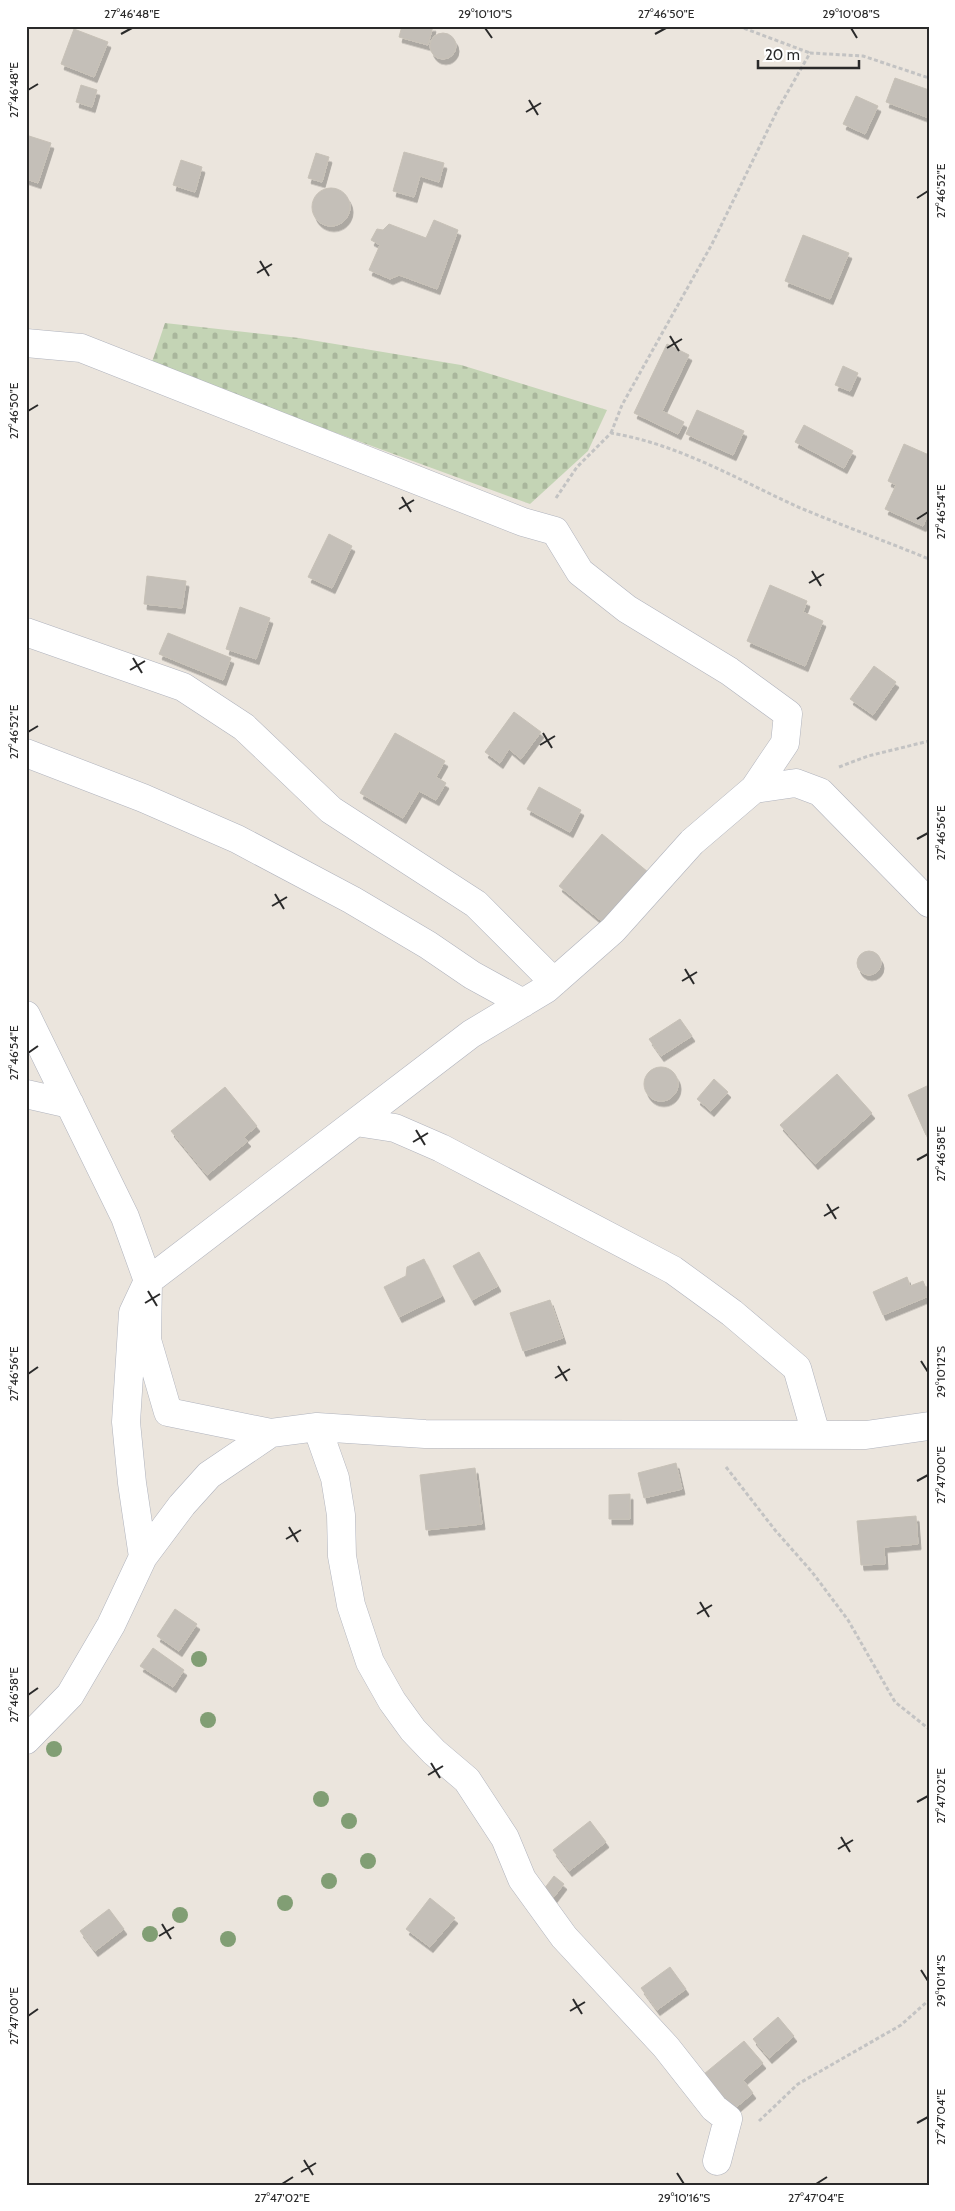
<svg xmlns="http://www.w3.org/2000/svg" width="955" height="2211" font-family="Cabin,sans-serif">
<defs>
<pattern id="cemetery-stones" width="16" height="16" patternUnits="userSpaceOnUse" patternTransform="scale(1.25)"><rect width="16" height="16" fill="#c4d4b5"/><path d="M2 7V4a2 2 0 0 1 4 0v3zM10 15v-3a2 2 0 0 1 4 0v3z" fill="#a9b69c"/></pattern>
<filter id="shadow"><feDropShadow dx="3" dy="5.5" stdDeviation="0" flood-color="#0004"/></filter>
</defs>
<rect width="100%" height="100%" fill="#ebe5dd"/>
<path fill="url(#cemetery-stones)" d="M165,323L299,338L461,365L607,410L588,451L530,504L151,365Z"/>
<path fill="#c4bfb8" stroke="#c7c1b7" filter="url(#shadow)" d="M402,26H433L428,45L399,37Z
M74,29L108,42L94,77L61,64Z
M430 46a13 13 0 1 1 26 0a13 13 0 1 1-26 0Z
M895,78L929,90V118L886,102Z
M81,85L97,90L92,107L76,102Z
M856,96L878,106L865,134L843,124Z
M26,135L51,143L38,183L26,179Z
M404,152L444,163L439,182L420,176L414,197L393,191Z
M316,153L329,157L322,182L308,178Z
M181,160L202,167L195,192L173,185Z
M312 207a19 19 0 1 1 38 0a19 19 0 1 1-38 0Z
M434,220L458,230L437,289L399,275L390,279L369,270L380,245L371,240L377,229L383,230L389,224L426,238Z
M803,235L849,253L830,299L785,281Z
M667,344L689,355L662,411L684,422L678,434L634,413Z
M843,366L858,373L850,391L835,385Z
M697,410L744,431L733,455L686,434Z
M804,425L853,451L844,468L795,442Z
M904,444L929,455V512L923,526L885,509L896,485L888,481Z
M329,534L352,546L332,588L308,577Z
M147,576L186,581L182,608L144,604Z
M770,585L807,601L803,612L823,621L805,666L747,641Z
M240,607L270,618L256,659L226,649Z
M168,633L231,658L223,680L159,654Z
M874,666L896,682L873,715L850,699Z
M514,712L541,732L521,759L509,749L500,763L485,752Z
M395,733L445,761L436,777L446,783L436,800L419,791L403,818L360,793Z
M539,787L581,810L570,832L527,809Z
M602,834L648,872L605,924L559,886Z
M857 963a12 12 0 1 1 24 0a12 12 0 1 1-24 0Z
M680,1019L692,1036L661,1056L649,1039Z
M644 1084a17 17 0 1 1 34 0a17 17 0 1 1-34 0Z
M837,1074L872,1113L815,1164L780,1125Z
M714,1079L728,1092L711,1111L697,1099Z
M929,1085V1133L926,1135L908,1095Z
M225,1087L257,1126L244,1137L248,1141L207,1175L171,1131Z
M479,1252L498,1286L472,1300L453,1266Z
M424,1259L442,1296L399,1317L384,1287L406,1276L407,1267Z
M907,1277L910,1286L923,1281L929,1296L883,1315L873,1292Z
M550,1300L563,1338L523,1351L510,1313Z
M676,1463L682,1489L644,1498L638,1473Z
M475,1468L482,1524L426,1530L420,1475Z
M630,1494V1519H609V1495Z
M916,1516L918,1544L884,1547L885,1564L861,1565L857,1521Z
M175,1609L197,1624L179,1651L157,1636Z
M153,1648L184,1670L173,1687L140,1666Z
M590,1821L606,1842L569,1871L553,1850Z
M554,1876L564,1884L554,1897L544,1889Z
M430,1898L455,1918L430,1947L406,1929Z
M109,1909L124,1929L95,1951L80,1931Z
M670,1967L686,1989L657,2010L641,1988Z
M778,2017L794,2036L769,2058L753,2039Z
M744,2041L763,2063L743,2080L753,2093L733,2110L704,2074Z"/>
<g fill="none" stroke-linecap="round" stroke-linejoin="round">
<defs>
<path id="minor" d="M26,343L81,348L523,522L555,531L580,572L627,609L729,671L788,714L785,743L754,789L692,842L613,930L546,989L471,1034L148,1281L147,1340L168,1412L271,1433
M26,632L183,687L244,727L331,810L476,904L554,982
M26,753L143,798L237,839L352,900L428,945L472,975L523,1003
M754,789L796,783L820,792L929,903
M26,1015L125,1217L148,1281L133,1313L126,1422L132,1483L143,1557
M26,1094L70,1104
M356,1122L395,1128L441,1148L673,1270L732,1313L797,1368L816,1434
M317,1427L335,1478L341,1515L342,1556L351,1605L370,1662L392,1701L413,1730L434,1752L467,1780L505,1838L522,1879L564,1937L666,2047L714,2108L728,2119L717,2161
M26,1740L70,1695L111,1625L143,1557L182,1505L209,1475L271,1433L317,1427L425,1434L866,1435L929,1426"/>
</defs>
<use href="#minor" stroke="#b0b3bd" stroke-width="29"/>
<path stroke="#c3c3c3" stroke-width="3" stroke-dasharray="4 2.5" stroke-linecap="butt" d="M738,26L810,53
M611,433L622,405L712,244L778,109L810,53L863,56L929,78
M556,498L577,467L611,433C678,444 737,479 798,507C841,525 885,541 929,559
M839,767L868,756L929,741
M726,1467L775,1530L812,1572L848,1620L895,1702L929,1729
M759,2121L798,2084L901,2025L929,2000"/>
<use href="#minor" stroke="#fff" stroke-width="28"/>
</g>
<g fill="#819e74">
<circle cx="199" cy="1659" r="8"/>
<circle cx="208" cy="1720" r="8"/>
<circle cx="54" cy="1749" r="8"/>
<circle cx="321" cy="1799" r="8"/>
<circle cx="349" cy="1821" r="8"/>
<circle cx="368" cy="1861" r="8"/>
<circle cx="329" cy="1881" r="8"/>
<circle cx="285" cy="1903" r="8"/>
<circle cx="180" cy="1915" r="8"/>
<circle cx="150" cy="1934" r="8"/>
<circle cx="228" cy="1939" r="8"/>
</g>
<path fill="none" stroke="#2a2a2a" stroke-width="2" d="M485,28L492,38M851,28L857,38M121,34L132,28M655,34L666,28M28,90L38,84M529,100L538,115M526,112L541,103M917,198L928,191M260,261L269,276M257,273L272,264M670,336L679,351M667,348L682,339M28,411L38,405M402,497L411,512M399,509L414,500M917,519L928,512M812,571L821,586M809,583L824,574M133,658L142,673M130,670L145,661M28,732L38,726M543,733L552,748M540,745L555,736M917,839L928,833M275,894L284,909M272,906L287,897M685,969L694,984M682,981L697,972M28,1053L38,1046M416,1130L425,1145M413,1142L428,1133M917,1160L928,1154M827,1204L836,1219M824,1216L839,1207M148,1291L157,1306M145,1303L160,1294M921,1361L928,1372M558,1366L567,1381M28,1374L38,1367M555,1378L570,1369M917,1481L928,1475M289,1527L298,1542M286,1539L301,1530M700,1602L709,1617M697,1614L712,1605M28,1695L38,1688M431,1763L440,1778M428,1775L443,1766M917,1802L928,1796M841,1837L850,1852M838,1849L853,1840M162,1924L171,1939M159,1936L174,1927M921,1970L928,1981M573,1999L582,2014M570,2011L585,2002M28,2016L38,2009M917,2123L928,2117M304,2160L313,2175M301,2172L316,2163M677,2173L684,2184M282,2184L293,2177M816,2184L827,2177"/>
<rect width="955" height="2211" fill="none" stroke="#ffffff" stroke-width="55"/>
<path d="M758 60v8h101v-8" fill="none" stroke="#2a2a2a" stroke-width="2.5"/>
<text x="765" y="60" font-size="15" fill="#2a2a2a" stroke="#ffffff" stroke-width="4" paint-order="stroke">20 m</text>
<rect x="28" y="28" width="900" height="2156" fill="none" stroke="#2a2a2a" stroke-width="2"/>
<g font-size="12" text-anchor="middle" fill="#2a2a2a">
<text x="132" y="18">27°46'48"E</text>
<text x="485" y="18">29°10'10"S</text>
<text x="666" y="18">27°46'50"E</text>
<text x="851" y="18">29°10'08"S</text>
<text transform="translate(14 90) rotate(-90)" y="4">27°46'48"E</text>
<text transform="translate(941 191) rotate(-90)" y="4">27°46'52"E</text>
<text transform="translate(14 411) rotate(-90)" y="4">27°46'50"E</text>
<text transform="translate(941 512) rotate(-90)" y="4">27°46'54"E</text>
<text transform="translate(14 732) rotate(-90)" y="4">27°46'52"E</text>
<text transform="translate(941 833) rotate(-90)" y="4">27°46'56"E</text>
<text transform="translate(14 1053) rotate(-90)" y="4">27°46'54"E</text>
<text transform="translate(941 1154) rotate(-90)" y="4">27°46'58"E</text>
<text transform="translate(941 1372) rotate(-90)" y="4">29°10'12"S</text>
<text transform="translate(14 1374) rotate(-90)" y="4">27°46'56"E</text>
<text transform="translate(941 1475) rotate(-90)" y="4">27°47'00"E</text>
<text transform="translate(14 1695) rotate(-90)" y="4">27°46'58"E</text>
<text transform="translate(941 1796) rotate(-90)" y="4">27°47'02"E</text>
<text transform="translate(941 1981) rotate(-90)" y="4">29°10'14"S</text>
<text transform="translate(14 2016) rotate(-90)" y="4">27°47'00"E</text>
<text transform="translate(941 2117) rotate(-90)" y="4">27°47'04"E</text>
<text x="282" y="2202">27°47'02"E</text>
<text x="684" y="2202">29°10'16"S</text>
<text x="816" y="2202">27°47'04"E</text>
</g>
</svg>
